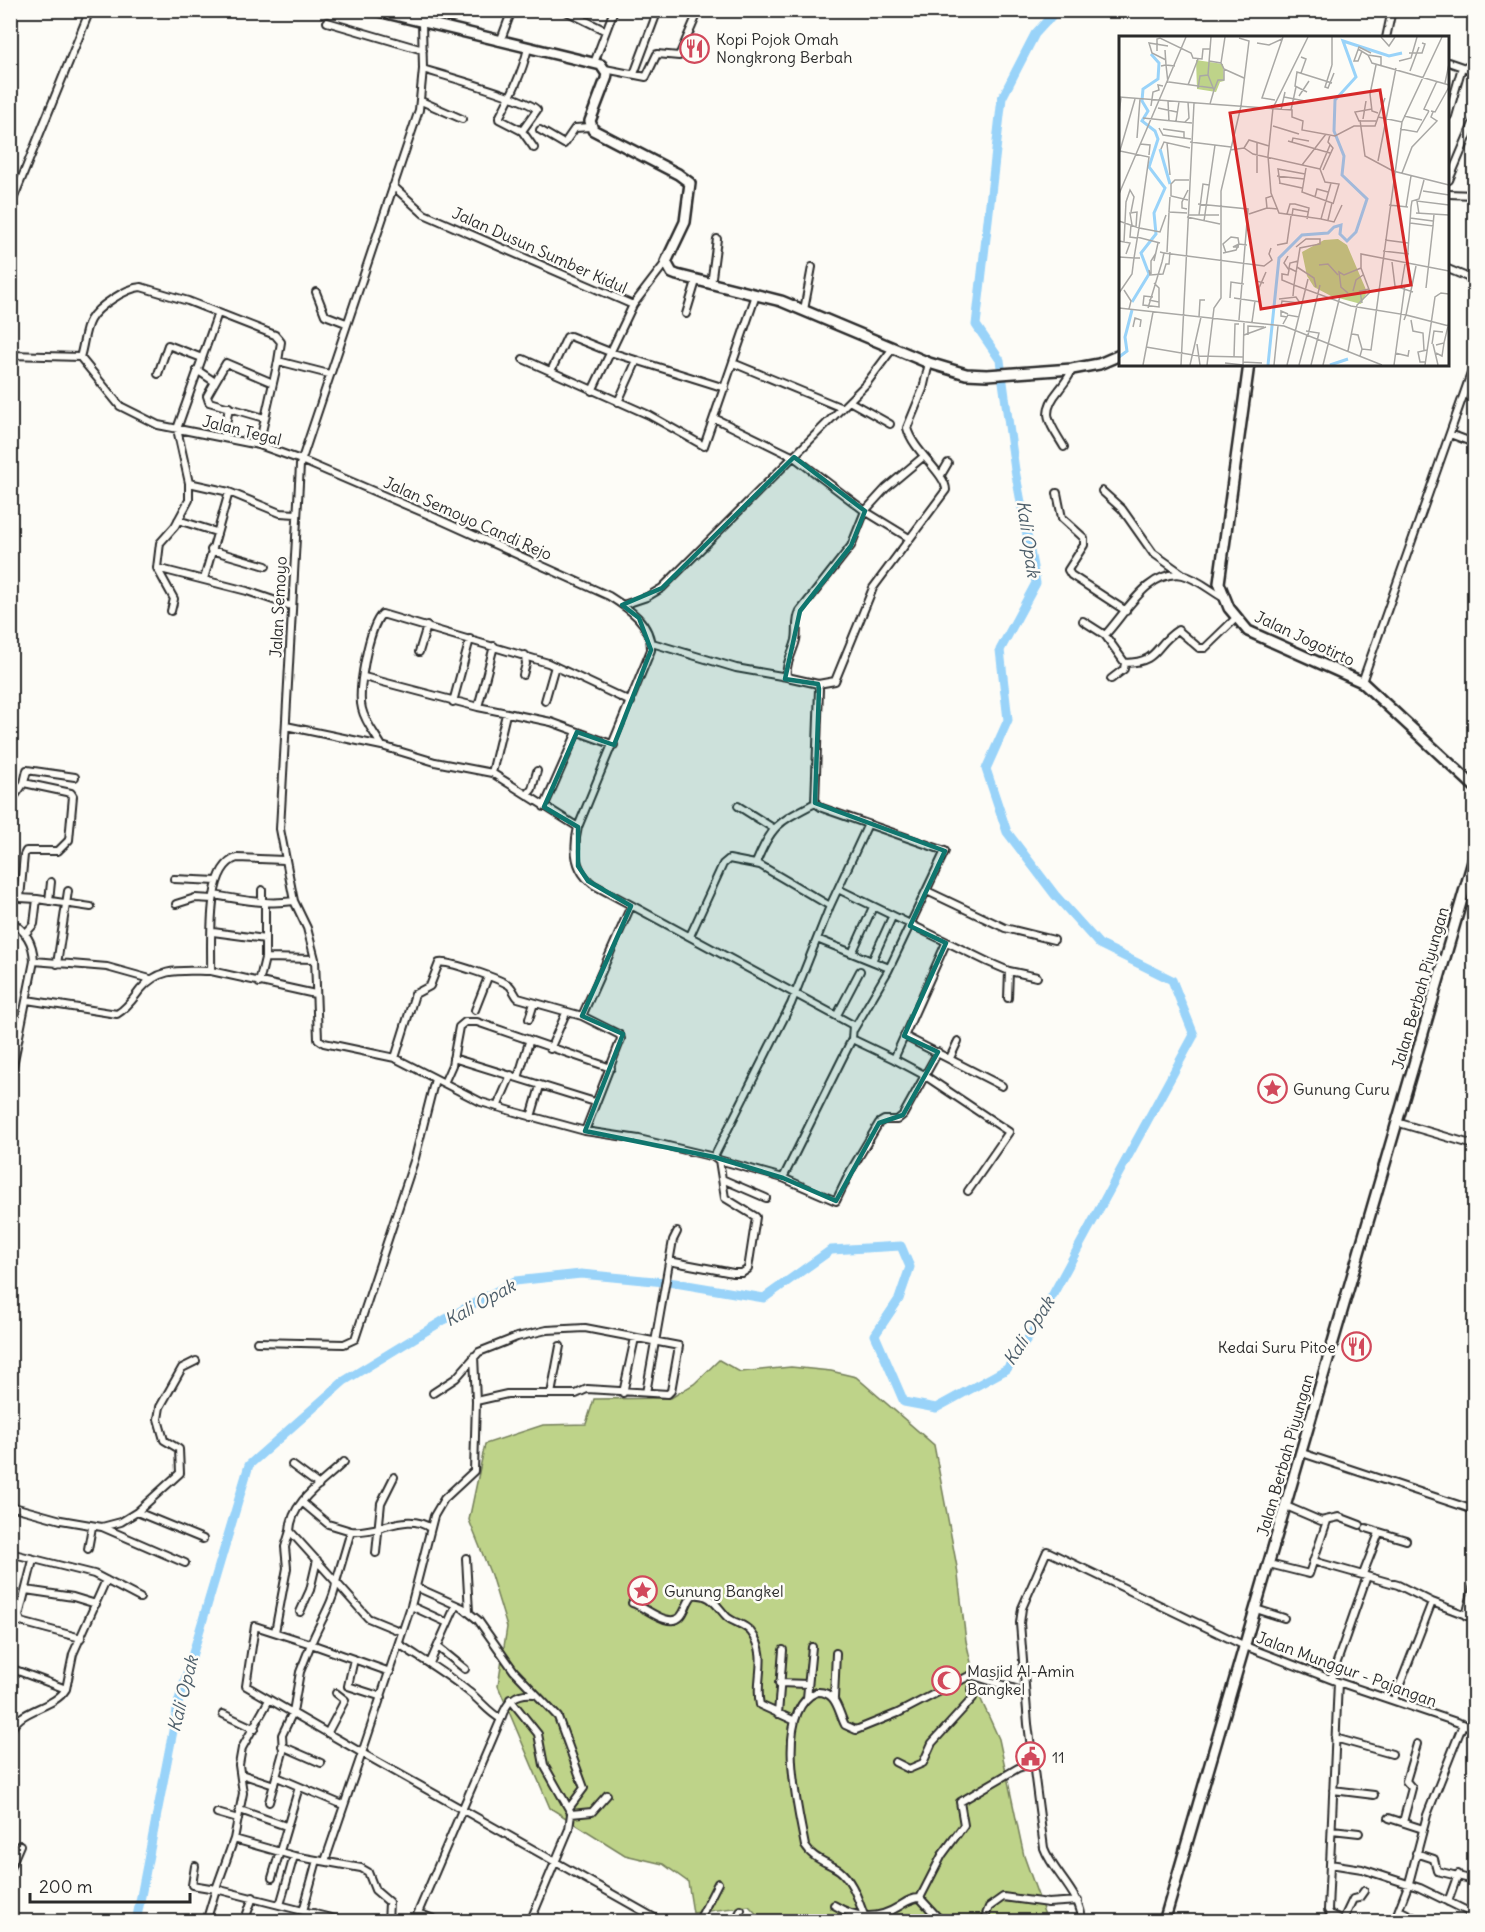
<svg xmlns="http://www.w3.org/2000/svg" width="1485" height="1932" font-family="Delius,sans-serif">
<rect width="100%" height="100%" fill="#fdfcf7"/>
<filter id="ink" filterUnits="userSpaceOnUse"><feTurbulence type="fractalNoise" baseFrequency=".0167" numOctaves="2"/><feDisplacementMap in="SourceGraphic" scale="12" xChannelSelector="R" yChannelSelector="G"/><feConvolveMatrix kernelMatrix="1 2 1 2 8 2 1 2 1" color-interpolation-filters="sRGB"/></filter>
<g filter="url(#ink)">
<path fill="#bed389" stroke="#747f5a" stroke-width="1.5" d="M719,1360L740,1372L791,1367L831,1371L856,1377L934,1445L957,1567L966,1641L978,1693L999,1739L1024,1856L1047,1921H763L749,1906L693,1913L688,1882L663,1864L625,1855L550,1808L498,1686L507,1627L491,1575L469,1520L485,1444L543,1425L586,1424L594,1399L671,1398L694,1384Z"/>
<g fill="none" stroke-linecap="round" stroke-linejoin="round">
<path stroke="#99d3f9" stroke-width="9" d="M136,1922L179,1700L249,1465L344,1381L444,1320L515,1281L581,1274L675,1283L764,1298L831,1250L901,1246L910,1267L899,1299L875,1335L904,1402L936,1408L1007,1369L1033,1331L1194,1035L1172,980L1099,944L1055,895L1007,832L986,769L1008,720L1000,650L1036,583L1015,470L1000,360L976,325L1002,98L1035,34L1057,10"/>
<defs>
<path id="street" d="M564,10L606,31
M327,22L423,50
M422,22L423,69L419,110L300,465L280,829L294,901L307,928L315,959L318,1039L324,1043L395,1058L481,1102L515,1112L585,1131L639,1139L714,1157L791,1004L830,906L868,824
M1386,38L1392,10
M500,42L512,10
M1448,62L1474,71
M594,63L614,10
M423,69C442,75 529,99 537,110L522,131L499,119V118C511,95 522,74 528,48
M605,69L646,77L657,54L679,56L699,10
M634,74L658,10
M421,101L462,119
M1448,116L1462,67
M540,130L564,144L575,128L590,127
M522,131L534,148
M1449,180L1474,121
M393,186L424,214L633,305
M1448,194L1474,195
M10,207L90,10
M1448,269L1474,280
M711,285L717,239
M316,292L325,315L346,323
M804,310L812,267
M686,314L696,281
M10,355L80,357L120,406L158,425L259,445L301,460L436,518L609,596C628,608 652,623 651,650L578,827C573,848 574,871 594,885L853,1025L852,1039L783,1178
M80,357C84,345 84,331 90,320C97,307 126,288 141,287L188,301L275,335L281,342L278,361L329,374
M523,359L649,415L704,446L756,295
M733,363L842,408
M197,370L215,382L226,363L273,383L259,445
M551,371L567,337L570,336L610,352L725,388
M158,374L168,345L202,358
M215,382L207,396L209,402L264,418
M273,383L278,361
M592,391L633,305L666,262
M849,401L890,424
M618,402L637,360
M714,418L794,457L865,511L909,538
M1450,434L1474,443
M224,437L229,407
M1064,447C1050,423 1039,414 1059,390C1064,383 1070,377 1072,369
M941,475L948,463
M189,483L229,492L280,513L296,514
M1102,491L1122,509L1153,553L1184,575
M1057,493L1062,518L1084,538V545L1068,570L1071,575L1126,611
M178,520L216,532
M211,550L266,566
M157,568L247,591L291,606
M204,579L229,492
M623,605L647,597L662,588L866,384L893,348
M171,611L174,599L157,568L160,543L175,526L189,500V483L177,429L218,313
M1083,621L1105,635L1125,663L1124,669L1111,679
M1105,635C1125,614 1149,568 1183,575C1198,579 1211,591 1224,598
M652,643L736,668L787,677
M419,652L427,626
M1125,663C1160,662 1153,646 1178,630L1199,648H1205L1235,619
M523,675L526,664L525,655
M364,677L478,707L551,722L614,745
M1362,682L1474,365
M818,684L835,681L873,588L946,490C946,474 913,451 907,428L923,389L929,363
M545,701L555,666
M453,702L470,639
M478,707L494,646
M286,726L382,746L435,762L492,773L578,827
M382,746C375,734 365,722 362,709C357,691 369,626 382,614L548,663L631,702
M492,773L506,714
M24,783L71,793L73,796L69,840L58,851H26L24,855L20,898L37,899L34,924L26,933
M527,795L532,789L537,771
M10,803L24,783L27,770L75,777
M738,806L773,828
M544,807L577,732
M284,860L237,858C205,867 212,944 211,971L315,994
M756,863C772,824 779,822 815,803
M174,879L217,881
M838,889L988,962L1009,971L1037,977
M927,891L1005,928L1054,940
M214,895C242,900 267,905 294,901
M37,899L91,907
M49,901L51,882
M262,901V890
M176,904L195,898L213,899
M265,904V958L315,959
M10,920C26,932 33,941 34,961L10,1081
M213,932L265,939
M690,936L723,864L729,859L760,865L830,906
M817,939L889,968
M946,943L894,1059L924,1075L1009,1132L968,1191
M854,949L873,907
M34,961L107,967L150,979
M872,961L892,917
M57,964L68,891
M259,983L265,958
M1008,998L1009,971
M27,1000L117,1014C127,1008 133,999 140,990C160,966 183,971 211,971
M475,1010L488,977
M837,1015L860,971
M582,1016L631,906
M529,1019L534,1003
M854,1029L888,971L945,851L822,808L815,803L819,689L818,684L787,677C785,663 793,653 796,640C798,630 795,621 800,611L851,546L865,511L886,488L923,457
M904,1036L1002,1086
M852,1039L894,1059
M550,1049L566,1013
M395,1058L415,994L430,986L439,963C447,960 503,980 510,986C513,989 515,995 518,998L582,1016L620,1035L621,1039L585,1131
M453,1058L595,1102
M950,1058L958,1041
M518,1078L529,1042
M444,1083L452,1065L459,1027L465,1022H477L611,1068
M497,1107L511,1075
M531,1117L540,1086
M1396,1122L1474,1145
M717,1159L719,1160L722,1179L766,1198
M719,1160L783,1178L836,1201L851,1170L879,1123L884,1120H897L903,1115L938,1052
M669,1261L733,1273H742L748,1269L756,1217L725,1198L722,1179
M257,1342L344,1344L355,1339L415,1158L435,1079
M474,1356L476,1401
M623,1393L635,1338
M646,1393L673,1240L677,1232
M551,1394L560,1346
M1302,1453L1474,1510
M344,1462C325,1481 291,1501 290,1531L336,1582C335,1600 318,1625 311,1644L255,1626L246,1686L362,1753L411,1606L434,1516L444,1499L474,1471L476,1401L507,1394H576L587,1389L668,1394L671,1391L679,1346L585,1328L547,1330L517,1337L479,1352L456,1378L433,1393
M292,1465L319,1485
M303,1503L328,1524L351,1531
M10,1506L61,1520L102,1527L121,1522L137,1512L180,1473L179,1449L164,1440L158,1419L160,1407L182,1368L196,1361
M1286,1506L1321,1521L1339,1517L1360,1525
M137,1512L203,1539
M102,1527L185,1563
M1366,1528L1406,1540
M88,1549L92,1527
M10,1553L94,1574L140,1598
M376,1553L381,1503L394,1477
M466,1558L469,1612
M33,1560L19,1616L21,1622L81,1638
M1313,1561L1398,1585L1432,1602L1474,1618
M1269,1564L1309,1574L1327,1521
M1363,1574L1379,1533
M416,1587L463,1608L478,1620L514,1671L558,1717L584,1788L569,1808
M26,1590L73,1597L96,1604
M632,1603C643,1605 669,1630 681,1616C686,1610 687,1601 693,1595C712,1593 716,1606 727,1617C734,1623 745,1624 751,1632C770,1656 754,1679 760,1705L793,1720
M411,1606L448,1623
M1256,1609L1284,1618
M300,1612L310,1590L317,1560
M1466,1616L1474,1585
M275,1632L287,1568L285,1547L290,1531
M402,1632L368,1618L336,1582L351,1531C379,1534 407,1511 430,1528
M399,1644C423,1660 447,1674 469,1692C481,1701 488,1712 501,1719C507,1701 515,1692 534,1694
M438,1647L465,1669
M354,1659L348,1686L382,1697
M430,1663L456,1605
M10,1668L66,1689
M1331,1679L1367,1576
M1338,1682L1328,1910L1330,1914L1347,1922
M779,1683L808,1684
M66,1689L73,1654L106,1580
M807,1698L812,1647
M834,1698L836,1653
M510,1699L538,1734L544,1765L570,1811
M1394,1700L1432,1602
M223,1714L255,1729
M778,1714L783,1650
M328,1732L345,1700L336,1693
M10,1734C16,1708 53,1710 66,1689
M1335,1738L1392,1754
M282,1746L321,1763
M895,1762L909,1769L923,1763L932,1743L973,1698L971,1689
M241,1774L274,1785
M277,1777L343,1805
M1333,1790L1374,1795
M269,1802L283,1752L282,1735L293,1712L300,1672L311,1644L390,1672
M240,1810L286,1826
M217,1813L238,1819
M1389,1818L1423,1829
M1403,1822L1412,1788L1406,1781L1417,1744
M1332,1830L1359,1833
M234,1839L243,1793L239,1765L242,1748L269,1700
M1416,1853L1434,1859L1437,1871L1474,1880
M325,1861L362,1753L662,1922
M1330,1864L1362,1869L1420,1888L1467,1911L1474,1908
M195,1866L192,1885L216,1889L234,1839L294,1856L361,1868L368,1872L375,1890L389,1902L388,1922
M10,1868L20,1845
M272,1878L299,1787
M1472,1879L1474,1869
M920,1898L942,1855L964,1825L960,1802L1018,1768L1033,1763
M1448,1902L1458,1874
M280,1905L294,1856
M834,1905C855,1918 876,1921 898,1907C905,1903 910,1898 920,1898L942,1922
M1399,1910L1423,1922
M303,1911L317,1860
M418,1913L441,1922
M864,1915C858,1900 853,1881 839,1870C827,1862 813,1859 805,1846C798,1809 773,1710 817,1692C837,1691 838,1712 845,1725L856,1730L898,1713L969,1676H974L1025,1692
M1343,1920L1353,1899L1359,1898L1364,1891
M206,1922L216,1889L347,1922
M244,1922L253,1897
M310,1922L314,1913
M414,1922L501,1719
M530,1922L569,1829L571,1814L592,1812L607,1795
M698,1922L718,1883
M735,1922L741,1910
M983,1922L989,1907L1003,1897L1048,1903L1078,1901
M1082,1922C1082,1894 1053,1873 1044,1848L1028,1724L1020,1623L1022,1608L1047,1551L1245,1646L1338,1682L1474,1728
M1394,1922L1409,1883L1427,1815L1463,1724"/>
<path id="secondary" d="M374,10L601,65L607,74L606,79L590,121L593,130L678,174L690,183L685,222L666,262L672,273L677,275L781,301L929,363L966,374L987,375L1072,369L1099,364L1120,355
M422,22L426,10
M1249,364L1219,583L1229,608L1248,631L1362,682L1474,786
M1164,1922L1474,858"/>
</defs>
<use href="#street" stroke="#2b2b2b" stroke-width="10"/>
<use href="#secondary" stroke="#2b2b2b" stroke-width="14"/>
<use href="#street" stroke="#fdfcf7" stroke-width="6"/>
<use href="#secondary" stroke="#fdfcf7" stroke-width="9"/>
</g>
</g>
<path fill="#0f766e" fill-opacity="0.2" stroke="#0f766e" stroke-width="4.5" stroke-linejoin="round" d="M794,457L865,511L851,546L800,611L785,679L818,684L819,689L815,803L945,851L910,926L946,943L904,1036L938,1052L903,1115L879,1123L836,1201L783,1178L714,1157L585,1131L623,1034L582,1016L631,906L588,881L578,866V827L544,807L577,732L614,745L651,650L639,618L622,605L662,588Z"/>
<defs>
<symbol id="restaurant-ring" viewBox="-11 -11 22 22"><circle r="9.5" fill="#fdfcf7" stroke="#d1495b" stroke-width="1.5"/><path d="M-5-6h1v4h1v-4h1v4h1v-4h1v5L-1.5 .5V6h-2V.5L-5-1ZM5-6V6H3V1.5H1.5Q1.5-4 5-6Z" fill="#d1495b"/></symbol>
<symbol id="sight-ring" viewBox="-11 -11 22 22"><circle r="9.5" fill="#fdfcf7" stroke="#d1495b" stroke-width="1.5"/><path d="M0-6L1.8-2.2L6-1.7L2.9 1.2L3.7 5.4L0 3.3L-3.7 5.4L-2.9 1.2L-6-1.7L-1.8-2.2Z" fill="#d1495b"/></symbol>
<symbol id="mosque-ring" viewBox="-11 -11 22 22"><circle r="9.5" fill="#fdfcf7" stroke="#d1495b" stroke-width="1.5"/><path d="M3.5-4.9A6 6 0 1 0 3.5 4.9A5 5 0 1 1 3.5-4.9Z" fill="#d1495b"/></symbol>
<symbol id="civic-ring" viewBox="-11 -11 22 22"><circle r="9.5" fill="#fdfcf7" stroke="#d1495b" stroke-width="1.5"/><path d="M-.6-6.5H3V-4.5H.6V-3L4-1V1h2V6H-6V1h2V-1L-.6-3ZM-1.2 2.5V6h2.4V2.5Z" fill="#d1495b"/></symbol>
</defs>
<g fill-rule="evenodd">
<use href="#restaurant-ring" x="678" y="32" width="33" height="33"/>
<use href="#sight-ring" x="1256" y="1072" width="33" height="33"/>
<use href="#restaurant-ring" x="1340" y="1330" width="33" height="33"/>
<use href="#sight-ring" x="626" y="1574" width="33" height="33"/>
<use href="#mosque-ring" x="930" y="1664" width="33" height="33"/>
<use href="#civic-ring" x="1014" y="1740" width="33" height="33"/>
</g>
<g text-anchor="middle" stroke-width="5" stroke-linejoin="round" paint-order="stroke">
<g font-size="16" fill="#2b2b2b" stroke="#fdfcf7" text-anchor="start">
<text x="716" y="45">Kopi Pojok Omah<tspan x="716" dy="18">Nongkrong Berbah</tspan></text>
<text x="1293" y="1095">Gunung Curu</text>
<text x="1336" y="1353" text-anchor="end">Kedai Suru Pitoe</text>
<text x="664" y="1597">Gunung Bangkel</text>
<text x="967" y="1677">Masjid Al-Amin<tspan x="967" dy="18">Bangkel</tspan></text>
<text x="1052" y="1763">11</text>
</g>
<g font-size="16" fill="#2b2b2b" stroke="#fdfcf7">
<text transform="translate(540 250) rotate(24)" y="6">Jalan Dusun Sumber Kidul</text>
<text transform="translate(242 430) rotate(14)" y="6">Jalan Tegal</text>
<text transform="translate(468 518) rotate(24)" y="6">Jalan Semoyo Candi Rejo</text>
<text transform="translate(278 607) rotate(-87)" y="6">Jalan Semoyo</text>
<text transform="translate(1305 638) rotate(25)" y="6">Jalan Jogotirto</text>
<text transform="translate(1420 988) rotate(-74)" y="6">Jalan Berbah Piyungan</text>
<text transform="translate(1285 1455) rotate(-74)" y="6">Jalan Berbah Piyungan</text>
<text transform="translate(1347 1669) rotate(20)" y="6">Jalan Munggur - Pajangan</text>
</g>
<g font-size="18" font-style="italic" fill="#4c5d69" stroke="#fdfcf7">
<text transform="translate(1028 539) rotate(82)" y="6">Kali Opak</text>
<text transform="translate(480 1303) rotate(-29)" y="6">Kali Opak</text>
<text transform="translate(1029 1331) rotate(-57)" y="6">Kali Opak</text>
<text transform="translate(183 1694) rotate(-76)" y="6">Kali Opak</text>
</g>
</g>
<g transform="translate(1119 36)">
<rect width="330" height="330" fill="#fdfcf7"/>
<path d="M77,24L104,28L105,45L101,46L97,56L78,53ZM219,203L228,209L248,256L242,268L212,260L195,251L188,240L183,216L205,204Z" fill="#bed389"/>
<path fill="none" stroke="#99d3f9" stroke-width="3" d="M41,113L51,148M13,266L30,238L22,217L37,198L35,177L46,152L30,131L39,103L36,95L23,85L29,75L23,65L24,53L39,43L40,27L32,18M0,321L8,315L6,301L13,274M149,329L160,222L183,199L209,197L215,191L222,189L221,198L228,205L237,196L248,163L223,139L225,120L215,95L216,64L237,41L224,5L270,20L283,17M211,329L229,323"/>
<path fill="none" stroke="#a9a8a5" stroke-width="1.5" d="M189,1L154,72L149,120L152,157L160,177L202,183L212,147M262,1L270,10L276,1M138,7L150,9L163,3M239,13L249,19L253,27L330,49M46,14L47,29L56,30M38,15V3L41,2L72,17L74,22L83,23L84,13H91M243,15L239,25H235L240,11L252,17M290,17H303L306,8L303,7M249,19L262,21V29M182,21L187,23L182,37M47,24L33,17L30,7L49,10M90,25L102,27L105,33V44H99L95,54M280,25L292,22L298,1M102,27L106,1M213,29L206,51L209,52L215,37M213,29V1M257,29L251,58L253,75L259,77M42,30L47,29L49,47M105,33L125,42M291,35L300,11M50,46L94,52M326,47L330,28M69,49L79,23M79,52L81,40L89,39M188,56L176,50L178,36L213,47M180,60L190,45M0,61L91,68L95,54L89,39L92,1M165,61L186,65M156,64L143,62L164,1M49,65L50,85M91,68L173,74V81L184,85L183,94L216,100L235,90H256L266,62M32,70L34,56L40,54L39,49L44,50M39,72L58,76M253,73L236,76L240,85H257M162,74L166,56M172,74L177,51M310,75L305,73L318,45M312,75L316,76L330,51M0,79L2,61M285,80L303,84M259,81L283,86M24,82L73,87M244,83L247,65M241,84L246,120L274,135L330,149M57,85L60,66M66,86L70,82L69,66M154,90L180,98M40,92L44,99L72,103M44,93L65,96V102M281,93L298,96L310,75M18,102L21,63M169,105L211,117M71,106L112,111M173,106L174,102L190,105M48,107L51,139M21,108L31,109L30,119M211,109L201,133L206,146L220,148L214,168M125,112L130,104L150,110M42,113L45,106L71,112M111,114L125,112L134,118L201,133M0,118L16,63M259,125L277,32M183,129L207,98M187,132L183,156L213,167L209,184M204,134L214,112L209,106L211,99M138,137V106M283,137L293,111L318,85L312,81L314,76M158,140L185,143M160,147L183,152M161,147L159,133L186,138M304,155L330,159M0,158L67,1M153,160L147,162L148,172L159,173M51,161L50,176L68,177M196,161L198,153L209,156M69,164L52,160V148L56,144H70M79,168L129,173L120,284M270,169L289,171M287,171L292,140M68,173L63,172V166L69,154M297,177L330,179M130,178L148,172M168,178L171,168H176L190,172L188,183M300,178L298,165L330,169M70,179H100M80,179L84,148L90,149M173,180L174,173L190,176M68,181L101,188M291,182L314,185M202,183L215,186L223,169M0,185L20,192L30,121L1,115M85,185L96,109M291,187L314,190L315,178M12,189L11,201L18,202M13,189L11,177L18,176L17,191M18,201L41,207M266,204L289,207M0,205L11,207L7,218M5,206L7,166L11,154L15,161L12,176M158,209L168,207L172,180M264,215L290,218M48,216L50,176M45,217L145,230L153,224L150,218L152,212M104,217L117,214L120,208L128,209M107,217L104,208L112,201L119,202L120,208L114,211H120M169,220L165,227L170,234L169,239L163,238V244L175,249L181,212L201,208V203H187L177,211M0,221L15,222L20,192L41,196L47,179M35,225L39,207M273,226L276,250L294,256M200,229L209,228L219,239M288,229L292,171L293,165L300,163L305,144M136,230L137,245L145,247M178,231L195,242L197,251M30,234L31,239L44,238L47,228H50L51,216M178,236L170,232L171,227L179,225M32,238V225L37,217M35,247L40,252V266M282,252L286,228M307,252L314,190M5,254L12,265L10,273M234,255L237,244L244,239M0,257L13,238L15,222H21M229,257L222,251L220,236L225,239L242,232M174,260L175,249L232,270L287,279L297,230M111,262L112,246L125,248M115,262L142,266M160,263L177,261L181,267M30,264L40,266V271L24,269L25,260L34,261M140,266V252L147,236M243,267L241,255L250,253M162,271L163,265L181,267M0,272L165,290L263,329M29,272L43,226L45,217L41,216M80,281L81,264H86M168,281L162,280V275L169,278M285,284L287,279L330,290M292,284L294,295L304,297L305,314M133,286L136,265M164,288L169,279L180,281M14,291L16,282L22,284L21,291M187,295L200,297L192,329M233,298L239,299L243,313M125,299L147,291M129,299V290L145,291M189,299L201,249M78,308L81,329M313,308L315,295L324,296M314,308L319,329M317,309L325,307L330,286M27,311L80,320L124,321M229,315L238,269L251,256L242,232V218L330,235M276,317L289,320L290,314M317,317L323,320L325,307M241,320L243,313L252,314L283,86L323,1M115,321L116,288H120M124,326L143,327M306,326H301L299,316L308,314M106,327L124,329M24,329L34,276M62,329L75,67M71,329L82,281M88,329L95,272L102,262V155L122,70L130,5L120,2M124,329L125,285M155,329L159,290M168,329L189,243M180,329L188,299M204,329L221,260M275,329L286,249M306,329L316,261L322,257L330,258"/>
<path fill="#d62828" fill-opacity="0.15" stroke="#d62828" stroke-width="3" d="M261,54L292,249L142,273L111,77Z"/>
<rect width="330" height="330" fill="none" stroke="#2b2b2b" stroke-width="3"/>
</g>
<rect width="1485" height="1932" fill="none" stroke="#fdfcf7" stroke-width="36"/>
<rect x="18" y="18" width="1449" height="1896" fill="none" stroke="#2b2b2b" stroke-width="2" filter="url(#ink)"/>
<path d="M30 1893v9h160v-9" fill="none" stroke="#2b2b2b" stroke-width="3"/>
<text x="39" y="1893" font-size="18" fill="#2b2b2b" stroke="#fdfcf7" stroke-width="4.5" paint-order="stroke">200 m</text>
</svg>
